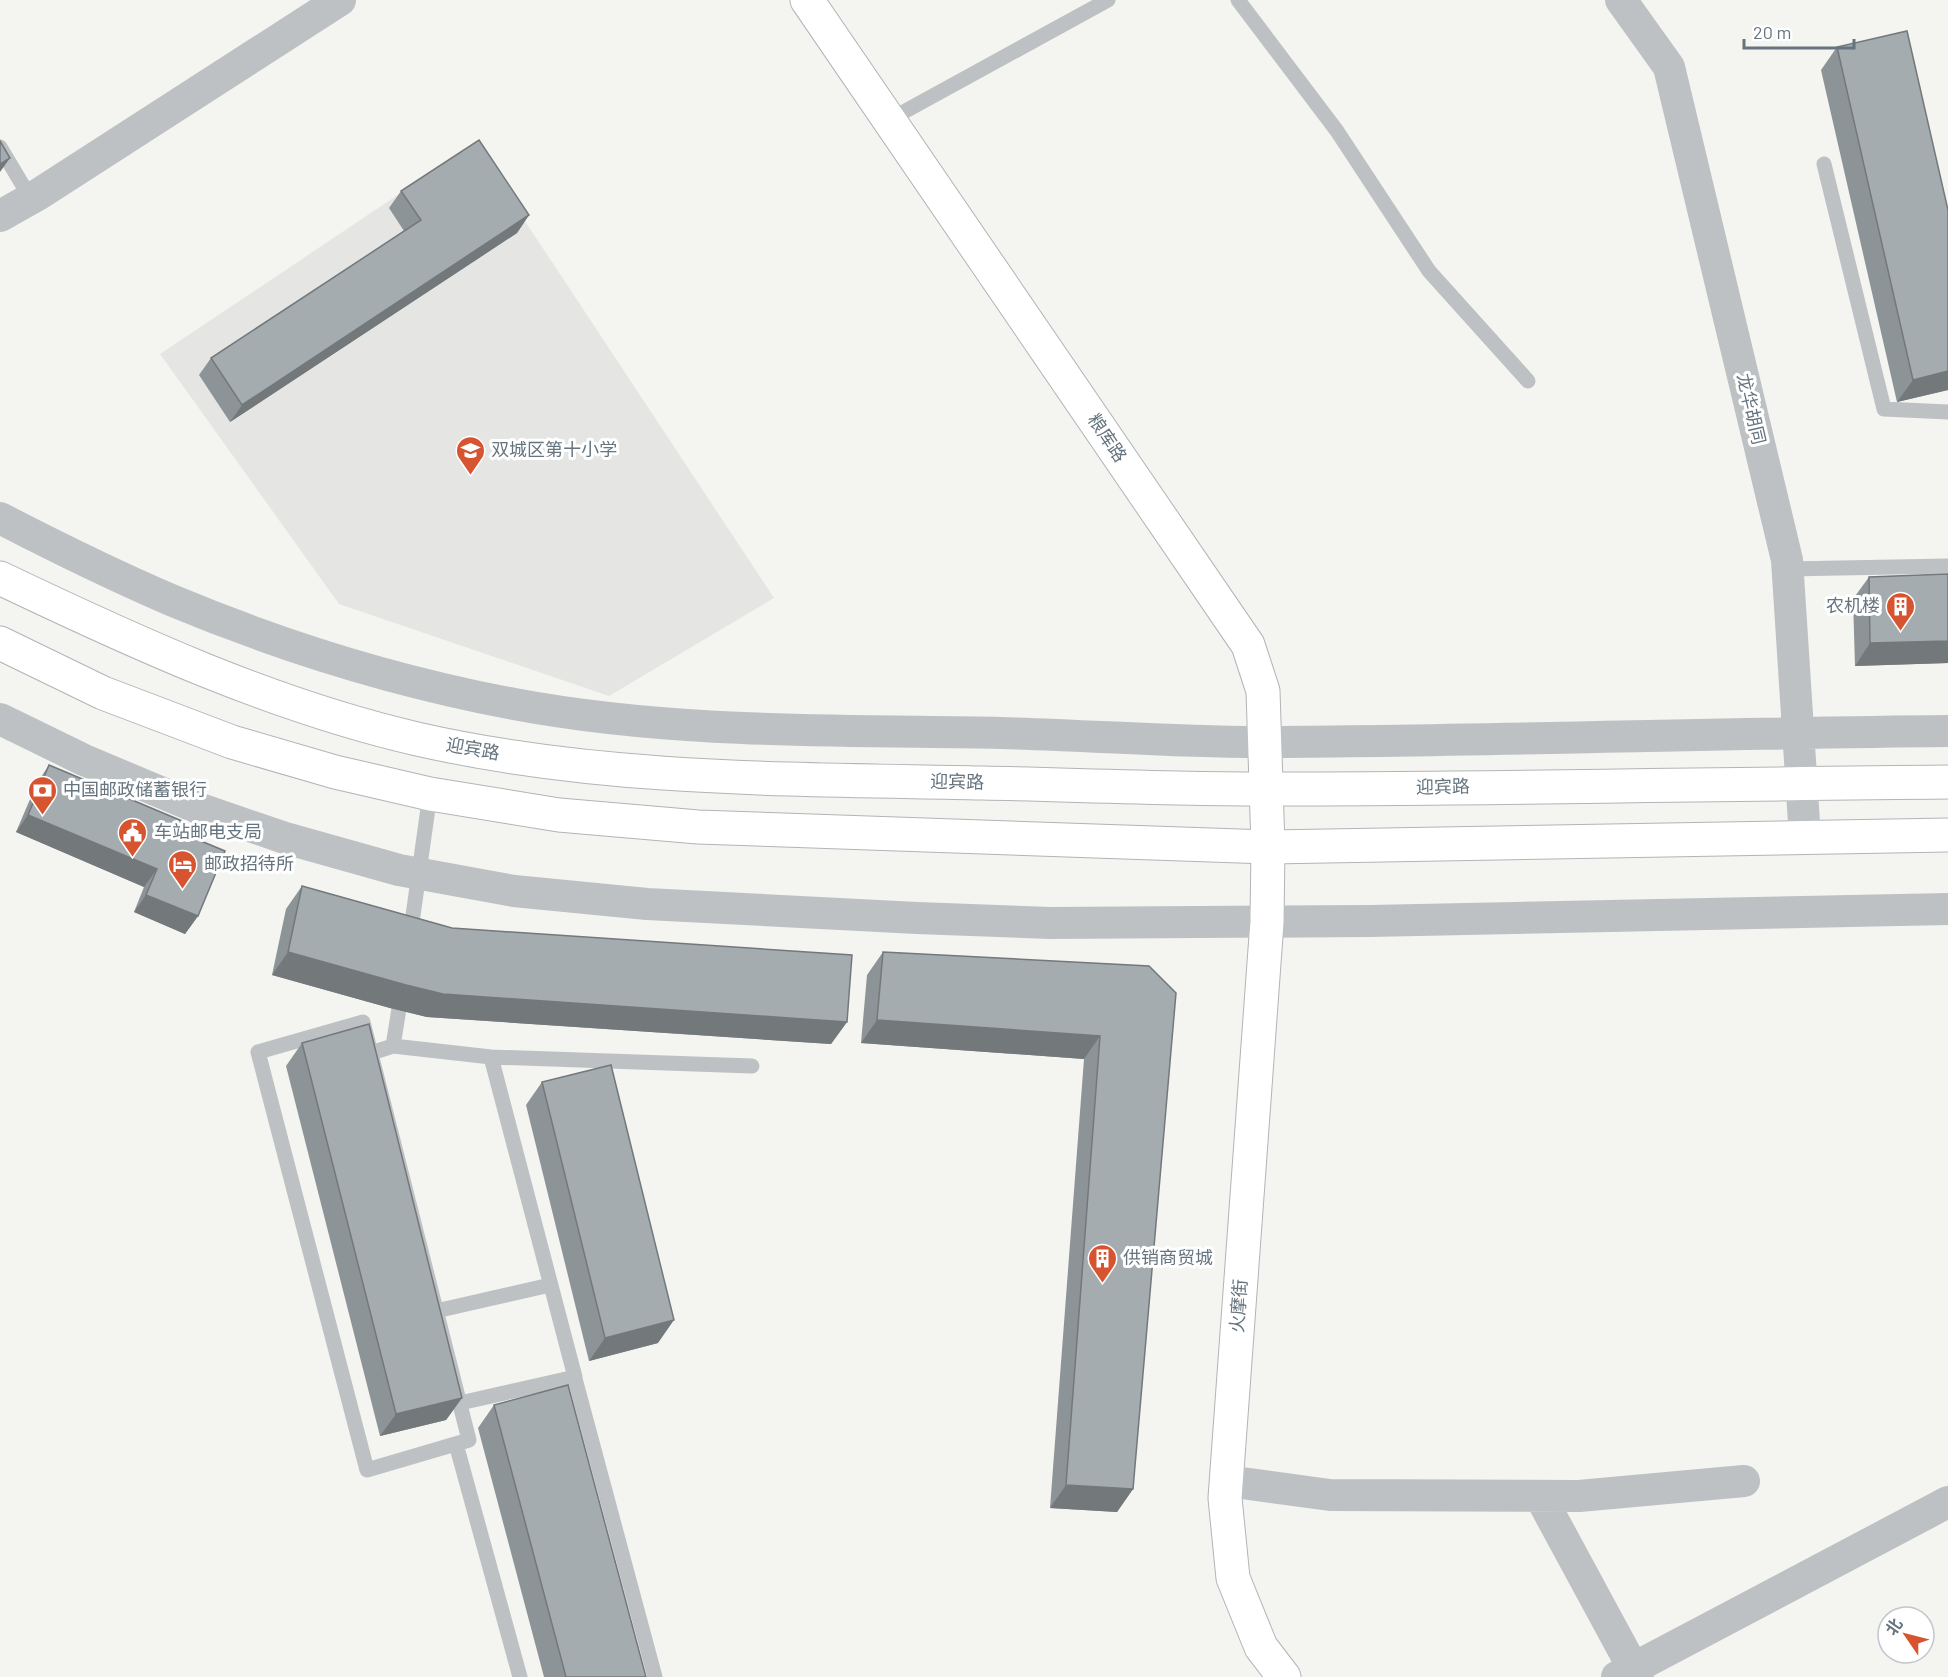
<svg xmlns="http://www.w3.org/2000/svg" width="1948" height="1677" font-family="Barlow,'Noto Sans SC',sans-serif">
<rect width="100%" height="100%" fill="#f4f4f0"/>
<path fill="#e5e6e4" d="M474,144L774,598L609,696L339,604L160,354Z"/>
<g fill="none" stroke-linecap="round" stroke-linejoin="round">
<defs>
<path id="secondary" d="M807,0L1248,645L1263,691L1268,847L1267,922L1225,1498L1233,1578L1261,1647L1284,1677"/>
<path id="primary" d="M0,578C134,642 271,705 417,739C602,781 793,779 982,783C1078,785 1175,789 1271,789C1497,789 1722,784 1948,782
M0,643L103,693L232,742L335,772L430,794L559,815L698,827L1268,847L1948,835"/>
</defs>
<use href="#secondary" stroke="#b0b5b8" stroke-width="35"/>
<use href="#primary" stroke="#b1b5b8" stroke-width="35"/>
<path stroke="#bdc1c4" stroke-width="15" d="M1238,0L1337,131L1429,271L1528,381
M889,120L1108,0
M0,147L31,199
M1824,164L1884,409L1948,412
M1787,569L1948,566
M410,937L430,794
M363,1022L469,1440L367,1470L258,1052Z
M393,1046L491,1057L575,1377L460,1403
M371,1053L393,1046L402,990
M491,1057L752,1066
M436,1311L550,1285
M574,1375L655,1677
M456,1444L520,1677"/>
<path stroke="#bdc1c4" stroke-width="32" d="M1621,0L1669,67L1787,560L1805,838
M0,216L39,194L340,0
M0,518C56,547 113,575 171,600C281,646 397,682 514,704C674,734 838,730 1001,733C1091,735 1180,743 1270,742C1496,741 1722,733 1948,731
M0,719L84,760L203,810L285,838L399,870L514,891L647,904L917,918L1050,923L1370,921L1948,909
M1227,1481L1330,1495L1579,1496L1744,1481
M1540,1496L1638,1677
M1617,1677L1948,1502"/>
<use href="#secondary" stroke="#fff" stroke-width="33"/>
<use href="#primary" stroke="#fff" stroke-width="33"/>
</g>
<path fill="#8d9497" d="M1837,47L1948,210V390L1897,402L1821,70Z
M401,191L529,215L517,233L230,422L199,375L211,358L404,231L389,208Z
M1948,574V663L1855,666L1853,599L1869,577Z
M49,765L177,831L198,916L185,934L134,912L144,887L16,832L37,783Z
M302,886L452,928L847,1022L831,1044L427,1017L390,1008L272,975L286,909Z
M883,952L1149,966L1133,1489L1117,1512L1050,1508L1084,1059L861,1043L867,975Z
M302,1043L462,1398L446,1420L380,1436L286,1066Z
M542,1082L658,1343L589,1361L526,1105Z
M494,1405L646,1677H544L478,1428Z"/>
<path fill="#73787b" d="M10,158L0,172V164Z
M529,215L517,233L230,422L242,405Z
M1948,371V390L1897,402L1913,380Z
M1948,641V663L1855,666L1870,643Z
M28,815L157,869L144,887L16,832Z
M146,895L198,916L185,934L134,912Z
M288,952L847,1022L831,1044L427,1017L390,1008L272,975Z
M877,1020L1100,1036L1084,1059L861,1043Z
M674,1320L658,1343L589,1361L605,1338Z
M462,1398L446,1420L380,1436L396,1414Z
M1066,1485L1133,1489L1117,1512L1050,1508Z"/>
<path fill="#a4acb0" stroke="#73787b" stroke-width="1.5" d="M1907,31L1948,210V371L1913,380L1837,47Z
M479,140L529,215L242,405L211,358L421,220L401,191Z
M0,141L10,158L0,164Z
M1948,574V641L1870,643L1869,577Z
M49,765L182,821L177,831L225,851L198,916L146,895L157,869L28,815Z
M302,886L452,928L852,955L847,1022L443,994L406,985L288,952Z
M883,952L1149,966L1176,993L1133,1489L1066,1485L1100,1036L877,1020Z
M369,1024L462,1398L396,1414L302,1043Z
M611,1065L674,1320L605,1338L542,1082Z
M568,1385L646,1677H566L494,1405Z"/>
<defs>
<symbol id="school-pin" viewBox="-11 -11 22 30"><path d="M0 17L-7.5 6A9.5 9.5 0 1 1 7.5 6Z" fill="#d6542f" stroke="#fff"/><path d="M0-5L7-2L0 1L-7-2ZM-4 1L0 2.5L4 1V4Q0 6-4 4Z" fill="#fff"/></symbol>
<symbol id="building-pin" viewBox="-11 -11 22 30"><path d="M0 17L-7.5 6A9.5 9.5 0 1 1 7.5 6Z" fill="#d6542f" stroke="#fff"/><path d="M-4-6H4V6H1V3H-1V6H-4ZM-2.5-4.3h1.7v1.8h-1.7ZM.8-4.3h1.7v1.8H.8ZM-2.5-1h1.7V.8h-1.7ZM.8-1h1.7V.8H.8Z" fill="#fff"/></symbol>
<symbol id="bank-pin" viewBox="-11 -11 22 30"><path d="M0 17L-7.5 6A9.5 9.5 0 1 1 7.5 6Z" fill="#d6542f" stroke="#fff"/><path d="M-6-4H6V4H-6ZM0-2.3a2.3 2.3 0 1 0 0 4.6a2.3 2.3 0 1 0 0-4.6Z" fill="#fff"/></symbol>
<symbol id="civic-pin" viewBox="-11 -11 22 30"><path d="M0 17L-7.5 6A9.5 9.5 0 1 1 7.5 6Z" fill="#d6542f" stroke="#fff"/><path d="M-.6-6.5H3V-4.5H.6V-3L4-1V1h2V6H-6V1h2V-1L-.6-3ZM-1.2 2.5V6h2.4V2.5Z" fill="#fff"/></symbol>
<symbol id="hotel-pin" viewBox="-11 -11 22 30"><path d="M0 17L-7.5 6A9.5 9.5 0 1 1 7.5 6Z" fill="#d6542f" stroke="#fff"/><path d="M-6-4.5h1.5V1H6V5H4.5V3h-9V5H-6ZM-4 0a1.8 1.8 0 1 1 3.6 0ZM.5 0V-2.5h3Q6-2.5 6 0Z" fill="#fff"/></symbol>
</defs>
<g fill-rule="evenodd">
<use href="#school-pin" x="454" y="434" width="33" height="45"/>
<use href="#building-pin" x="1884" y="590" width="33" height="45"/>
<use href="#bank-pin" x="26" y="774" width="33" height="45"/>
<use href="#civic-pin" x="116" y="816" width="33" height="45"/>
<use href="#hotel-pin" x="166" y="848" width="33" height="45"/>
<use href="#building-pin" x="1086" y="1242" width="33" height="45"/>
</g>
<g text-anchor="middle" stroke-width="6" stroke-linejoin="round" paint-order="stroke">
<g font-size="18" fill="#65747f" stroke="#fff">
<text transform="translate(1751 409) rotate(77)" y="6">龙华胡同</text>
<text transform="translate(1107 438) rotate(56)" y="6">粮库路</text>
<text transform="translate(473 749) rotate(10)" y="6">迎宾路</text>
<text transform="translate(957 782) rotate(1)" y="6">迎宾路</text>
<text transform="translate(1443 787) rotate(-1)" y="6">迎宾路</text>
<text transform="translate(1239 1306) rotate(-86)" y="6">火摩街</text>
</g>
<g font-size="18" fill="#65747f" stroke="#fff" text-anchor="start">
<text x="491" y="456">双城区第十小学</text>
<text x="1880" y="612" text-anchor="end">农机楼</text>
<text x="63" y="796">中国邮政储蓄银行</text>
<text x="154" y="838">车站邮电支局</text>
<text x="204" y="870">邮政招待所</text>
<text x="1123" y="1264">供销商贸城</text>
</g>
</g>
<g transform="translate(1906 1635) rotate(305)"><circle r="28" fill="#ffffff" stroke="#c1c7cc" stroke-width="1.5"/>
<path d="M0-4.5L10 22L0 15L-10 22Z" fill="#d6542f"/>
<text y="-9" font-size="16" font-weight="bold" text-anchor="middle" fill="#65747f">北</text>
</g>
<path d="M1744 39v9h110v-9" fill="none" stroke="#65747f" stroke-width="3"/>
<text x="1753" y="39" font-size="18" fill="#65747f" stroke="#ffffff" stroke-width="4.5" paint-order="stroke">20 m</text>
</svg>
